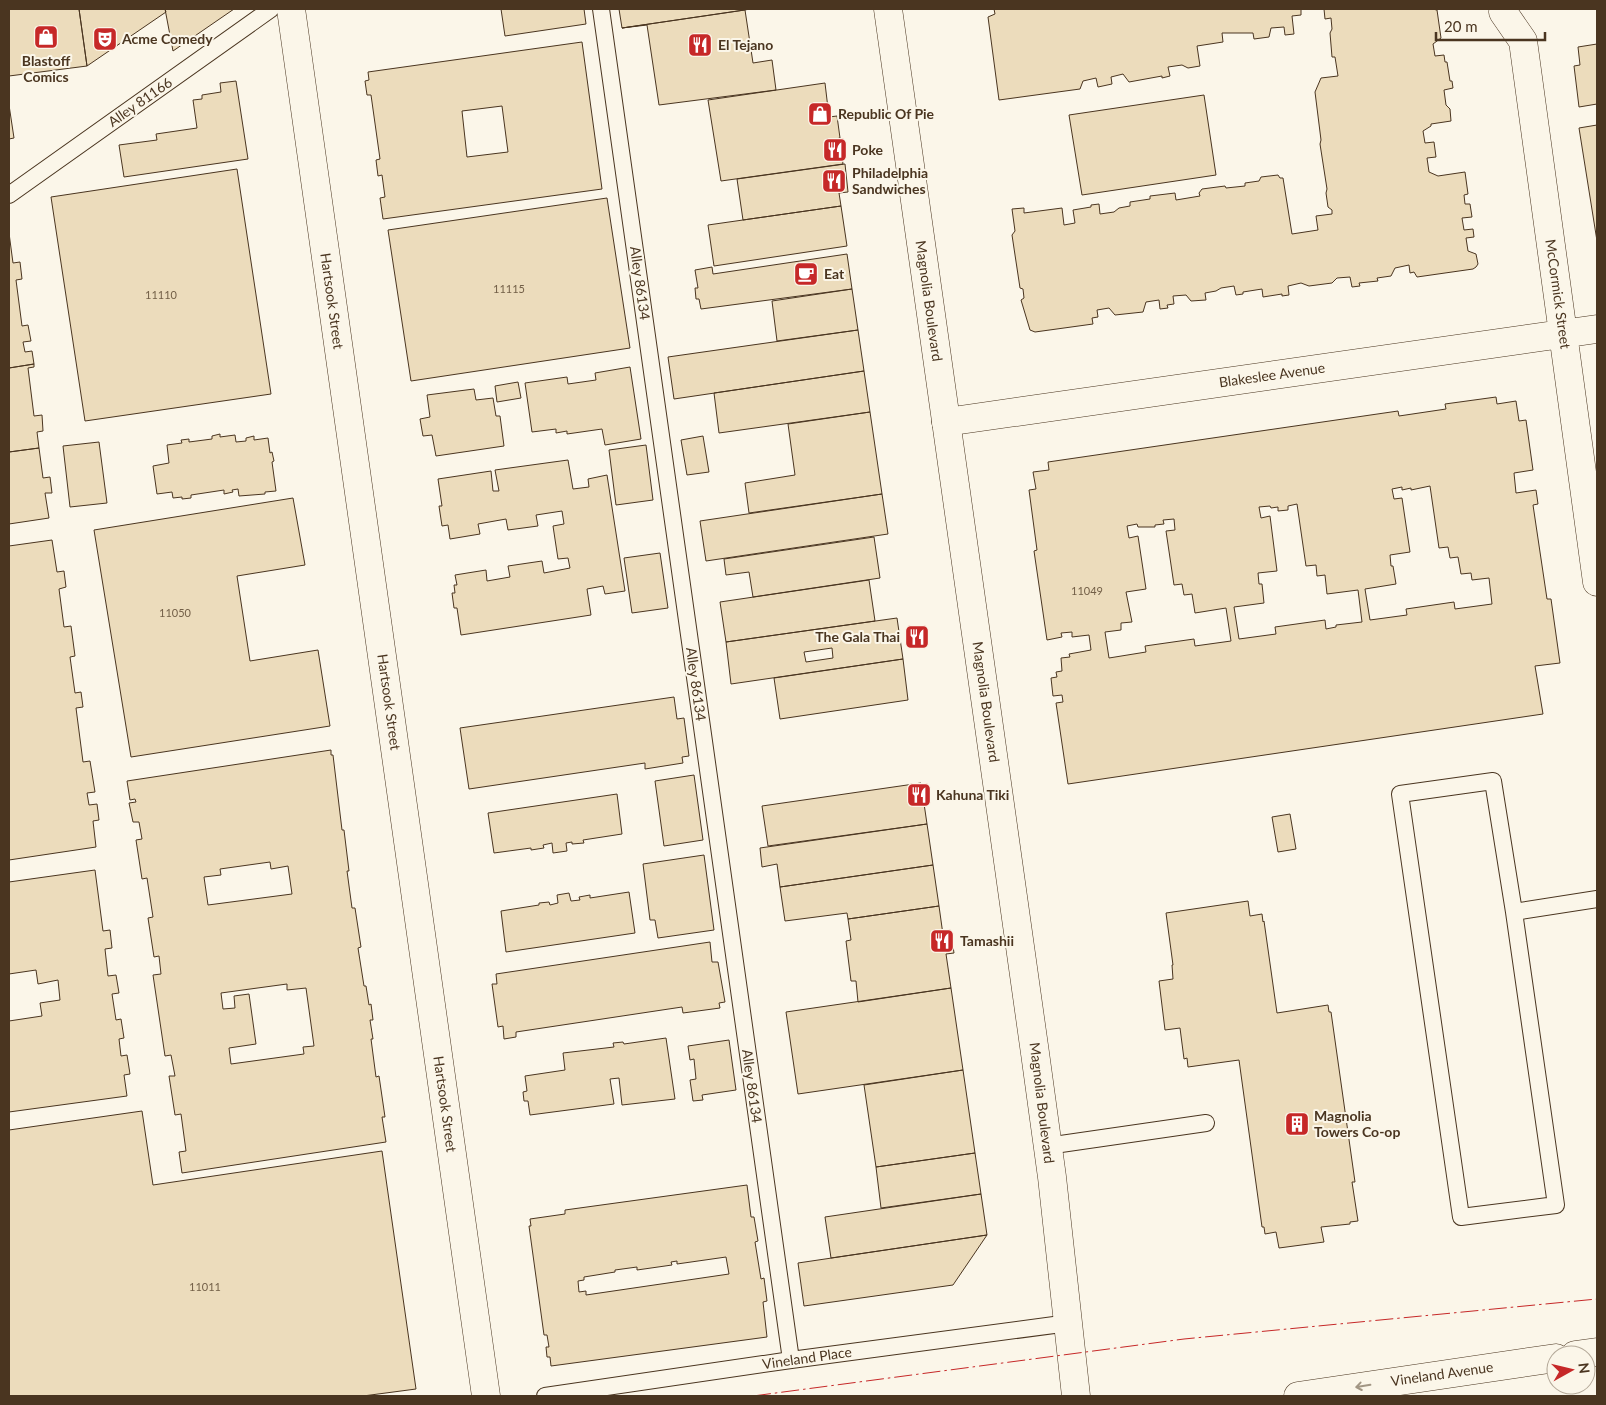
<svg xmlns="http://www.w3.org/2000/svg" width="1606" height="1405" font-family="Lato,sans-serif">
<rect width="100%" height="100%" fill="#fbf6e9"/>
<path fill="#ecdcbc" stroke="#4a3520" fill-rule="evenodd" d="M9,9H79L87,66L9,76Z
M79,9H165L166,12L87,66Z
M165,9H234L173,51Z
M501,9H584L586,24L505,36Z
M619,9H751L622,28Z
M994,9H1301V15L1292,16L1294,34L1285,35L1284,27L1271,28L1269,37L1254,39L1253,33H1222L1223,42L1197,46L1200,66L1188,68L1182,65L1168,67L1170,76L1162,78V76L1129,82L1123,74L1111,77L1112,84L1098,87L1096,78L1083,81L1080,89L999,100L988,17L995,14Z
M1324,9H1432L1437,10L1441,38L1433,44L1435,56L1444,55L1445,62H1447L1450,81H1452L1453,88L1444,90L1446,105L1450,109L1451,121L1431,124V126L1423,131L1425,143L1434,142L1436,157L1427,158L1429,172L1438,176L1465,172L1468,194L1464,195L1465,204H1470L1472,217L1462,218L1464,230L1473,229L1474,237L1466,238L1468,251L1476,254L1478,264L1476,267L1473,269L1417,277L1414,272L1410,273L1409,265L1395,268L1391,276L1377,278L1378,281L1359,283L1360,286L1352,287L1350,277L1337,278L1332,283L1309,286L1301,283L1288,286L1289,295L1282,296V294L1263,297L1262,289L1243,292V294L1236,295L1234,286L1221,288L1216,291L1205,293L1206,300L1191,301L1186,295L1173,296L1174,304L1167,305L1168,308L1160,309L1159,300L1146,302L1143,312L1115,315L1109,308L1097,310L1098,317L1092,318L1093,324L1035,332L1030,330L1021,300L1024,298L1023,289L1020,288L1012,235L1015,231L1012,209L1024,208V213L1062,208L1064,225L1075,223L1073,210L1091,207V205L1099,204L1100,214L1114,212L1119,208L1130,206V202L1150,199V196L1175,193L1176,200L1200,196L1199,193L1202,189L1225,186L1226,188L1245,186V183L1259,181L1261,177L1278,175L1280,178H1283L1292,234L1318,230L1316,216L1332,214V210L1328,207L1326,193L1327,189L1320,144L1321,140L1315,92L1321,78L1338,76L1335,57H1332L1330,33L1332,29L1331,18L1325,19Z
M745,10L753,63L772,60L776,90L659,105L647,25L622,28Z
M582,42L602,189L383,219L380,198L385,197L382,175L378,176L376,160L380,159L371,95H367L365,81L369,80L368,72ZM502,106L508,152L467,157L462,111Z
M1597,44V104L1579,107L1574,66L1580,65L1578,47Z
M236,81L248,159L124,177L119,145L157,140L156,134L197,128L193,100L202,99V95L221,92L220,83Z
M825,83L829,117L837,116L840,138L832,140L840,139L843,164L721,181L708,100Z
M1204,95L1216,175L1082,195L1069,115Z
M9,105L14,138L9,139Z
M1597,125V241L1579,128Z
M845,164L848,192L839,193L841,206L743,220L737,179Z
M237,169L271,394L85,421L51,197Z
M607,198L630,348L411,381L388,230Z
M841,206L847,246L714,266L708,225Z
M9,233L13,263L20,262L22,279L16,280L22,326L28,325L31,341L23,342L25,352L32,351L34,364L9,368Z
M847,254L852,289L701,309L699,299H696L695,288H698L695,270L712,267L713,274Z
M852,289L858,330L777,341L772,301Z
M858,330L864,371L674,399L668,357Z
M34,364V367L28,368L34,416L42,415L43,431L37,432L39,448L9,452V368Z
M630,367L641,439L605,445L602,429L567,434V431L556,433V429L532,432L525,383L567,377L568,384L596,380L595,373Z
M864,371L870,412L719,433L714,393Z
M518,382L521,398L497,402L495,386Z
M474,389L476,400L493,398L496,416H500L504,446L436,456L432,435L423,436L420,419L430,417L427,395Z
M1496,397L1497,404L1516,401L1519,421L1526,420L1533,470L1514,473L1516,493L1536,490L1538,504L1533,505L1547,599H1551L1560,663L1535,666L1543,714L1068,784L1056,703L1063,702L1062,695L1053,696L1051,678L1057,677L1056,672L1062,671L1061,658L1070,657L1069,654L1091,650L1089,635L1072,637V632L1061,633L1062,637L1047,640L1034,551L1037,550L1029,490L1036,489L1033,472L1049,470L1048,462L1398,411L1399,416L1446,409L1445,404ZM1430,486L1439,548L1448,547L1450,558L1458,557L1461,574L1471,573L1472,580L1489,578L1492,604L1455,609L1454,602L1406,609L1407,615L1370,620L1365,589L1396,584L1393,566H1391L1390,555L1410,552L1402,498L1394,499L1392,489L1402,487V490L1411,488V490ZM1297,504L1306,566L1316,565L1317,576L1325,575L1327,594L1358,590L1362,622L1336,625V627L1326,629L1325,620L1275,627L1276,634L1239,639L1234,607L1264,603L1262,584H1259L1258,573L1277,571L1270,516L1261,518L1259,507L1270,506L1271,508L1278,507V511L1288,510V506ZM1174,519L1175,530L1166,531L1174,585L1182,584L1184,595L1192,594L1195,613L1226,608L1231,641L1195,646L1194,639L1145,646L1146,652L1109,658L1105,632L1121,630V623L1132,622L1126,592L1146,589L1138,536L1129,538L1127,526L1137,524L1138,527H1155V525L1164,524L1163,520Z
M870,412L882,494L749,513L745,483L795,475L788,424Z
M220,434V437L235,435L236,442L246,441V438L254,436V440L268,438L270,453L272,452L274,461L272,462L276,491L265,492V494L239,496L238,489L232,490L233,492L224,494V490L191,495V498L182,499V497L173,498L172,492L157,494L153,466L169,463L167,445L182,443L181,440L189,439V442L212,439V436Z
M703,436L709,472L687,475L681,440Z
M99,442L107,503L70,507L63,446Z
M646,445L653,500L616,505L609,450Z
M39,448L43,478L50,477L52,493H45L49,518L9,524V452Z
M568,460L573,489L589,487L588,479L607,475L625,591L605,594L603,586L587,589L591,615L461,635L457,608H454L452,593H455L454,585H457L455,575L486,570L487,581L510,577L508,566L542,561L544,573L570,568L568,558L558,559L553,526L564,524L562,511L536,515L538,526L508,530L506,519L478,524L480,534L450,539L448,525L442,526L439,506H442L438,479L491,471L493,491H499L495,470Z
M882,494L888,534L706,561L700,521Z
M293,498L305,565L237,576L250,661L318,650L330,726L131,757L94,530Z
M874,537L880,578L753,597L749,572L726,575L724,559Z
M52,540L57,572L64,571L66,587L59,589L64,627L71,626L75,656L70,657L75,693L81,692L83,707L76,708L83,762L90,761L95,792L87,793L89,805L97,804L99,820L93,821L96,847L9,860V546Z
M660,553L668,608L632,613L624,558Z
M869,580L875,621L726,642L720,602Z
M897,618L903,659L731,684L726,642ZM832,648L833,658L806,662L804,652Z
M903,659L908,700L780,719L774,678Z
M674,697L677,719L684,718L689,756L682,757L683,763L645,769V763L469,789L460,728Z
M331,750V755H333L342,830H344L349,871H347L352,908H355L361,947L358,948L364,986H366L369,1005L371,1004L373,1020H370L373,1039H371L376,1077L379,1076L385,1117H382L386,1142L182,1173L179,1152L186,1151L181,1114L175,1115L169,1076H175L171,1055L165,1056L153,975L161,974L159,956L154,957L148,918L153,917L147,878L142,879L136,840L142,839L139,822H133L129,803L136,802L135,799L130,800L127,781ZM270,862L271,869L288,866L292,894L208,905L204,877L221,875L220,869ZM287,984V990L306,988L314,1046L303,1047L304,1054L231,1064L229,1048L256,1044L249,994L234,996L235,1008L223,1009L221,993Z
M694,775L703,840L664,846L655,781Z
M921,783L927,824L768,846L762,806Z
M617,794L622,834L583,840L584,843L572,844V842L566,843L567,851L553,853L552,843L543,845L544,848L531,850V848L494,853L488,813Z
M1290,814L1296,849L1278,852L1272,817Z
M927,824L933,865L780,887L777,864L762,867L760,848Z
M704,855L714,930L658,938L655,920H650L643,864Z
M933,865L939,906L848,919L847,913L785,921L780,887Z
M95,870L103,931L110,930L112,948L105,949L108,976L116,975L119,993L112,994L116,1020L121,1019L124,1038L119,1039L121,1056L127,1055L130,1074L124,1075L127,1096L9,1112V1021L42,1016L40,1003L60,1000L58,980L38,984L36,970L9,974V882Z
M629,892L635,933L506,952L501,911L539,905V903L549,902L550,905L558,903L557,895L569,893L571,901L580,900L579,897L590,895V898Z
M1248,901L1250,916L1262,914L1263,922L1264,921L1277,1013L1328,1005L1329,1012H1331L1355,1182H1352L1358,1221L1350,1222V1224L1321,1227L1324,1242L1279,1248L1276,1232L1265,1234L1264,1227H1262L1239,1060L1188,1067L1187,1058L1184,1059L1180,1028L1165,1030L1159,981L1173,979L1172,965H1173L1166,913Z
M939,906L944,942L952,940L954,953L946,954L951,988L858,1002L856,981H851L846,941L851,940L848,919Z
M710,942L712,962H718L725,1002L719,1003L720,1008L683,1013L682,1007L516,1032V1037L504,1039L503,1026L498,1027L492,984H497L496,974Z
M951,988L963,1070L798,1094L786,1012Z
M666,1038L675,1099L622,1105L619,1078L610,1079L614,1104L530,1115L528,1101H524L523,1092L527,1091L525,1076L565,1070L563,1053L614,1047L613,1043L623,1042L624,1044Z
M729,1040L736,1090L702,1095L703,1100L693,1101L690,1080L696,1079L694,1059L690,1060L688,1046Z
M963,1070L975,1153L876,1167L864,1085Z
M142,1111L153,1185L382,1151L416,1389L363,1396H9V1130Z
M975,1153L981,1194L881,1208L876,1167Z
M747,1185L751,1217H754L758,1241L755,1242L761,1279L764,1278L767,1301L763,1302L767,1337L551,1366L550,1357H547L546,1347H549L547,1335H544L529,1226H531L530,1219L565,1214V1210ZM726,1257L729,1274L586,1295V1291L579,1292L578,1281L584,1280V1277L615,1272V1270L637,1267V1270L672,1265L671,1262L677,1261V1264Z
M981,1194L987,1235L831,1258L825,1217Z
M987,1235L953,1285L804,1306L798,1263Z"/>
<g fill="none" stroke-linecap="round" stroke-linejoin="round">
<defs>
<path id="lane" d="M601,9L791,1360
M9,195L271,9
M1493,781L1514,912L1556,1205L1461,1217L1400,794Z
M1514,912L1597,899
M1047,1146L1206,1123
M545,1396L791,1360L1069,1323"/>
<path id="street" d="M291,9L486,1396
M1503,12L1523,41L1597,582
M946,422L1597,329"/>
<path id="secondary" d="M888,9L1035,1053L1052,1177L1076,1396
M1575,1355L1597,1352
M1298,1396L1556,1358"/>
</defs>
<use href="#lane" stroke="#4a3520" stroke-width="18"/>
<use href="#street" stroke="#4a3520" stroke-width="29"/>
<use href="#secondary" stroke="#4a3520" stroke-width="29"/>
<use href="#lane" stroke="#fbf6e9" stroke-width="16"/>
<use href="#street" stroke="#fbf6e9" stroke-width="28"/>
<use href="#secondary" stroke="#fbf6e9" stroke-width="28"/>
<path stroke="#c62828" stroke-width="1" stroke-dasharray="18 4 2.5 4" stroke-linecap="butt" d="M753,1396L1184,1339L1597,1299"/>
</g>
<defs><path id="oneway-shaft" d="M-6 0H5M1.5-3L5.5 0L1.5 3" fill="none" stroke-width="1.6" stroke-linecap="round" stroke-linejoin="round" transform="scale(1.25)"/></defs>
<use stroke="#a29684" href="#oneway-shaft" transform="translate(1363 1386) rotate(171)"/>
<defs>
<symbol id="shop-square" viewBox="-11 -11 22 22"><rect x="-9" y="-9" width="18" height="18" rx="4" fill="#c62828" stroke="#fbf6e9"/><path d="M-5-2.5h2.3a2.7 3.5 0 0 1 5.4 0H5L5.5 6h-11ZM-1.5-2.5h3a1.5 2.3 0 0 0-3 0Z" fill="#fff"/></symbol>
<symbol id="theatre-square" viewBox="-11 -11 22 22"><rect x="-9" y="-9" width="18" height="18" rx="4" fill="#c62828" stroke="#fbf6e9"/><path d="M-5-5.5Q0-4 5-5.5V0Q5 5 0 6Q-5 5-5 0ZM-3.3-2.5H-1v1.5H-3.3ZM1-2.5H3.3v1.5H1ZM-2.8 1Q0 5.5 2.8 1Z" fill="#fff"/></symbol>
<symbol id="restaurant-square" viewBox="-11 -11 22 22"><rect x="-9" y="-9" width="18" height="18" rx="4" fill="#c62828" stroke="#fbf6e9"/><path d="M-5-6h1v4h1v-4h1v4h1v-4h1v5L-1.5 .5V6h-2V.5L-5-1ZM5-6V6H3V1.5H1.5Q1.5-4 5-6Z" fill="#fff"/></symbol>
<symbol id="cafe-square" viewBox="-11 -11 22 22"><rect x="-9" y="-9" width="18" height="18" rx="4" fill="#c62828" stroke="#fbf6e9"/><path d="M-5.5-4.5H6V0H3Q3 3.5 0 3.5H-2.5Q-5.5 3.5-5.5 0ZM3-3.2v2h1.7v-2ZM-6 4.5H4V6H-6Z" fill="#fff"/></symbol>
<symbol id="building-square" viewBox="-11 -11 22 22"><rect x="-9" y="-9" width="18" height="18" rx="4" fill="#c62828" stroke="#fbf6e9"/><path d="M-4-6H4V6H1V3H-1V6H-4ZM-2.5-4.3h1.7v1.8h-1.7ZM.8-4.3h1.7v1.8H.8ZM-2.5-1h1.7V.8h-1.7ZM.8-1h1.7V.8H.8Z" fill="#fff"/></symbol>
</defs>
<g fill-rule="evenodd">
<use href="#shop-square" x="32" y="23" width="28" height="28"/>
<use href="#theatre-square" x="91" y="25" width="28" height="28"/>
<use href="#restaurant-square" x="686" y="31" width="28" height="28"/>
<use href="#shop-square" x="806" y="100" width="28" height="28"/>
<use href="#restaurant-square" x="821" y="136" width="28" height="28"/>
<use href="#restaurant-square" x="820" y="167" width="28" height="28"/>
<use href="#cafe-square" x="792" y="260" width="28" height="28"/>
<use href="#restaurant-square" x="903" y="623" width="28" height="28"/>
<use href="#restaurant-square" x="905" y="781" width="28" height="28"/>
<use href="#restaurant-square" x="928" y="927" width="28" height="28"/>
<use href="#building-square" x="1283" y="1110" width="28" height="28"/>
</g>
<g text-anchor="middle" stroke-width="4" stroke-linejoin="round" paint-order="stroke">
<g font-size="11" fill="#725f47">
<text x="509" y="293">11115</text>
<text x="161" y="299">11110</text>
<text x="1087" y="595">11049</text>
<text x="175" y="617">11050</text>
<text x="205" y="1291">11011</text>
</g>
<g font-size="14" font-weight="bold" fill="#4a3520" stroke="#fbf6e9" text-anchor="start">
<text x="122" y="44">Acme Comedy</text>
<text x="718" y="50">El Tejano</text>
<text x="46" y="66" text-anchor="middle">Blastoff<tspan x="46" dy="16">Comics</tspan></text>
<text x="838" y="119">Republic Of Pie</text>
<text x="852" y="155">Poke</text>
<text x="852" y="178">Philadelphia<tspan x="852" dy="16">Sandwiches</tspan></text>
<text x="824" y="279">Eat</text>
<text x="900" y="642" text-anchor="end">The Gala Thai</text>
<text x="936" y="800">Kahuna Tiki</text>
<text x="960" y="946">Tamashii</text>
<text x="1314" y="1121">Magnolia<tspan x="1314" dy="16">Towers Co-op</tspan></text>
</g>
<g font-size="14" fill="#4a3520" stroke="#fbf6e9">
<text transform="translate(140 102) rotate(-35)" y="5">Alley 81166</text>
<text transform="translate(640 283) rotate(82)" y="5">Alley 86134</text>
<text transform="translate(1558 294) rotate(82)" y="5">McCormick Street</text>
<text transform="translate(332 301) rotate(82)" y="5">Hartsook Street</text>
<text transform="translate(929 301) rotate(82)" y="5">Magnolia Boulevard</text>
<text transform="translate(1272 375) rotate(-8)" y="5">Blakeslee Avenue</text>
<text transform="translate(696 684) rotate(82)" y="5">Alley 86134</text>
<text transform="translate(389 702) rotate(82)" y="5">Hartsook Street</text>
<text transform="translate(986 702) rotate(82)" y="5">Magnolia Boulevard</text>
<text transform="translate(752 1086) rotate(82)" y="5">Alley 86134</text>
<text transform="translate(1042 1103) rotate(83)" y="5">Magnolia Boulevard</text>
<text transform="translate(445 1104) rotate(82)" y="5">Hartsook Street</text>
<text transform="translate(807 1358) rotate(-8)" y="5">Vineland Place</text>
<text transform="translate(1442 1374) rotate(-8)" y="5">Vineland Avenue</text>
</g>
</g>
<rect width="1606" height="1405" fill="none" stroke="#4a3520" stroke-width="20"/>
<g transform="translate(1571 1370) rotate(82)"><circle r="24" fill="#fbf6e9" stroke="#b4a999"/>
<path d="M0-4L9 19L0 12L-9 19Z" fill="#c62828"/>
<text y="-8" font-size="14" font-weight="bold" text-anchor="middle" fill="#4a3520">N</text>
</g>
<path d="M1436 32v8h109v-8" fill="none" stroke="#4a3520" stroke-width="2.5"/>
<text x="1444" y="32" font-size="15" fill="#4a3520" stroke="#fbf6e9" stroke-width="4" paint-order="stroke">20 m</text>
</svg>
